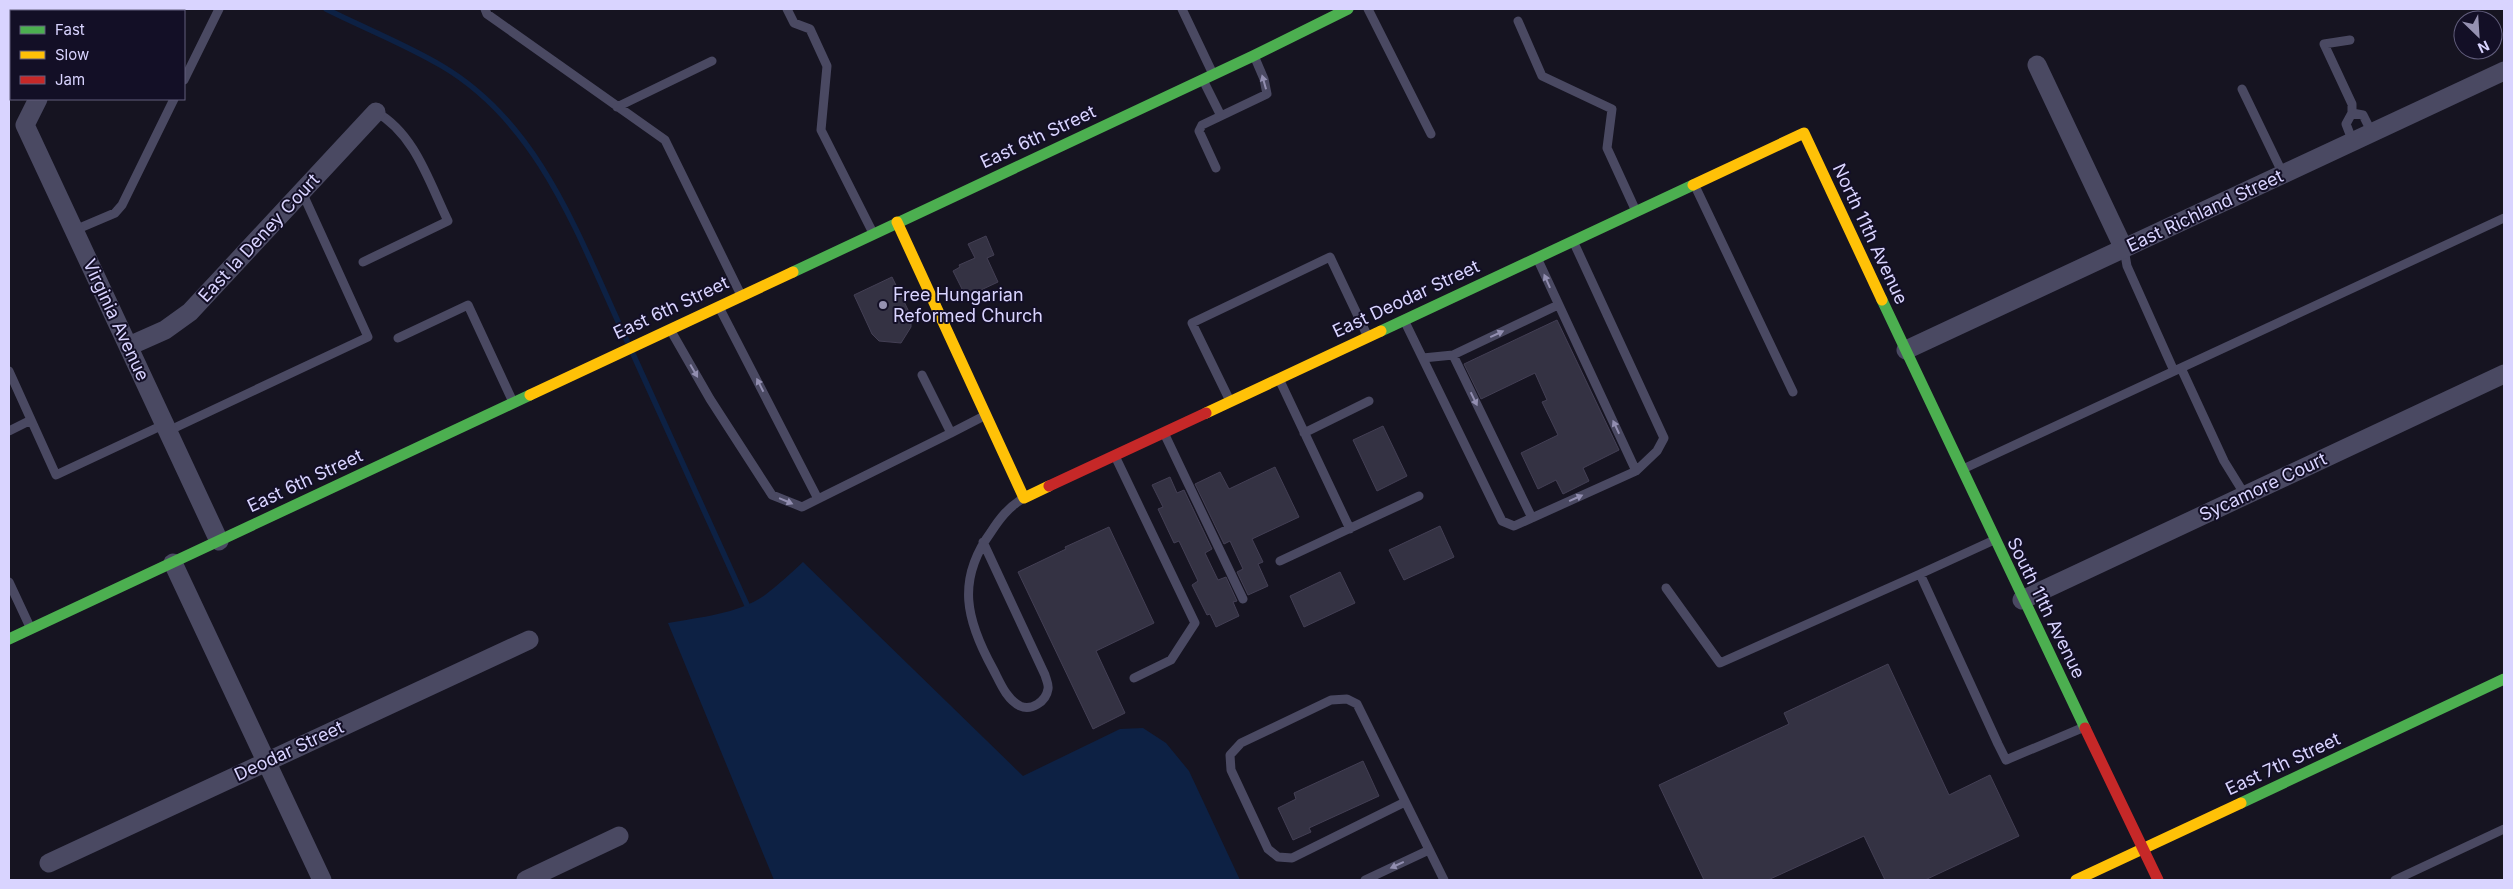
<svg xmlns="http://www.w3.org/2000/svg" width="2513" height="889" font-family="Inter,sans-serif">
<rect width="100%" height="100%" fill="#161421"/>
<path fill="#0d2144" d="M803,562L1023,776L1120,729L1143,728L1166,743L1189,771L1240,880H774L668,623C700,617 738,614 765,595C778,585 791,573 803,562Z"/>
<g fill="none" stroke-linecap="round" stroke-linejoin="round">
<path stroke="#0d2144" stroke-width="5.5" d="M326,9C364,28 405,44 442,66C542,125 580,241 627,341
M633,354L747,605"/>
</g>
<path fill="#343243" stroke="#433f54" d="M986,236L994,255L987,258L998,282L966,297L953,271L960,267L959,265L975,258L968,244Z
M892,277L911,316V327L901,343L879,341L872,334L854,295Z
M1557,320L1619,450L1583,468L1589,481L1563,494L1556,480L1538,489L1521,453L1558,435L1542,402L1547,400L1535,373L1481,399L1464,364Z
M1383,426L1407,476L1377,491L1353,440Z
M1275,467L1299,517L1252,539L1263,562L1258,564L1268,586L1248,595L1237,572L1243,569L1230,541L1224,544L1195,484L1220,472L1229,489Z
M1170,477L1177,493L1184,490L1212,549L1205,553L1218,580L1226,577L1237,601L1233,602L1239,616L1216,627L1210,614L1207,615L1192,585L1198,581L1179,541L1174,543L1158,509L1163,507L1152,485Z
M1440,526L1454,557L1404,580L1389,550Z
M1109,527L1154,623L1096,651L1125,713L1093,729L1018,572L1066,549L1065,547Z
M1340,572L1355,603L1304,627L1290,596Z
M1888,664L1949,795L1990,775L2019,836L1925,880H1885L1864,836L1768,880H1704L1659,785L1789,724L1784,713Z
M1363,761L1379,796L1309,828L1311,832L1293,840L1278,808L1296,799L1294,793Z"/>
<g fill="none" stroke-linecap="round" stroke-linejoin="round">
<path stroke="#4a4962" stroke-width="9" d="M485,9L487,14L665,140L741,295
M787,9L794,23L810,29L827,66L821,130L872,231
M1182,9L1212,72
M1368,9L1431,134
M1518,21L1542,76L1612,109L1607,148L1635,209
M2350,40L2324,44L2352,104V113L2346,124L2353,142
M184,80L219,9
M1204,82L1221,116
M2242,89L2283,174
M617,107L712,61
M2352,113L2363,115L2372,133
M1216,168L1199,131L1202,125L1267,94L1264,79L1255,58
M1695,186L1793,392
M75,230L115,213L122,205L174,99
M2124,249L2127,266L2174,371
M1538,260L1636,471
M363,262L448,221C429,182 415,134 376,112
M1405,322L1502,521L1514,526L1636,471L1657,451L1664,438L1574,243
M671,331L710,399L772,495L802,507L818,499L720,309
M398,338L468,305L513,402
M1453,355L1532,518
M1423,358L1453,355L1558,305
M2181,368L2224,461L2245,495
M9,371L56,475L165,424
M1280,381L1350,529
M1230,401L1192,323L1330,257L1367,335
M9,431L31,420
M168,431L368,337L302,192
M951,433L984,416
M1304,433L1369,401
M1165,435L1243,599
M1115,456L1195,623L1171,660L1134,678
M1963,469L2504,218
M818,499L951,433L922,375
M1992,541L1920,574L1998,744L2006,760L2082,728
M983,542L1045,675C1046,679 1049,685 1048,689C1046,702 1031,711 1020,706C1006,699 1000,682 993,669C966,620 956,580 991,532C1000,518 1008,508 1022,499
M1280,561L1419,496
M9,582L30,627
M1666,588L1720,663L1920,574
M1405,802L1292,858L1278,857L1268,849L1231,770L1230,755L1241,743L1331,700L1347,699L1357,704L1444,880
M1365,880L1429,850
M2395,880L2504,829"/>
<path stroke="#4a4962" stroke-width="19" d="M82,11L83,9
M2037,65L2124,249
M38,99L25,125L219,541
M129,346L165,330L190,312L376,112
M1906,350L2504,71
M173,563L322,880
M2022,600L2504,374
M49,863L529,640
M526,880L619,836"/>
<path stroke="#4caf50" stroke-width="11" d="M793,272L1253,56L1348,9
M1882,300L2085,728
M1381,331L1693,185
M9,639L530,395
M2241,803L2504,679"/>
<path stroke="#ffc107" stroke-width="11" d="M1693,185L1804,133L1882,300
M897,222L1024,498L1049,486
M530,395L793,272
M1206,413L1381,331
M2076,880L2241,803"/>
<path stroke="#c62828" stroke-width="11" d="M1049,486L1206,413
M2085,728L2158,880"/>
</g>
<defs><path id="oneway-solid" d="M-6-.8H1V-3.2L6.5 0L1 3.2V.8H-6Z" transform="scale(1.25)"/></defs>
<g fill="#928eb0">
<use href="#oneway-solid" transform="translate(1264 82) rotate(-106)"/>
<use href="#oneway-solid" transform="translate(1547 281) rotate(-114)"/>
<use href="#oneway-solid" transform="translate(1497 334) rotate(-25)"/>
<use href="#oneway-solid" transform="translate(694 371) rotate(60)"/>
<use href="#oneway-solid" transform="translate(760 385) rotate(-117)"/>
<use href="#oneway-solid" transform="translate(1474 399) rotate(64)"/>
<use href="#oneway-solid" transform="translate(1616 427) rotate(-115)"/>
<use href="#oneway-solid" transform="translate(1576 498) rotate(-24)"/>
<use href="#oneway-solid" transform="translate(786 501) rotate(23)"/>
<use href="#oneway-solid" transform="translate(1397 865) rotate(155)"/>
</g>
<circle fill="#9591b1" stroke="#130f26" stroke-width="2" cx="883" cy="305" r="5"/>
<g text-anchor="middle" stroke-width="4" stroke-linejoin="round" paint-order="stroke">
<g font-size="18" fill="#d9d4ff" stroke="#130f26">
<text transform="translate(1038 137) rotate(-25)" y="6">East 6th Street</text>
<text transform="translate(2205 211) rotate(-25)" y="6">East Richland Street</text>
<text transform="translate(1870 234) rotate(65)" y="6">North 11th Avenue</text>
<text transform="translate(259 238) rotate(-47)" y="6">East la Deney Court</text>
<text transform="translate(1406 299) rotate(-25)" y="6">East Deodar Street</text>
<text transform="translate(671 308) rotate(-25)" y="6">East 6th Street</text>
<text transform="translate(116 320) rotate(65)" y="6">Virginia Avenue</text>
<text transform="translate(305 481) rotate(-25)" y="6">East 6th Street</text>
<text transform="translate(2263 487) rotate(-25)" y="6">Sycamore Court</text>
<text transform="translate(2046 608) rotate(64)" y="6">South 11th Avenue</text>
<text transform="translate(289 751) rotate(-25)" y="6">Deodar Street</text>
<text transform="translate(2283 764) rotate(-25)" y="6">East 7th Street</text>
</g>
<g font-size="18" fill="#d9d4ff" stroke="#130f26" text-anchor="start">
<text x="893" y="301">Free Hungarian<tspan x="893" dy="21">Reformed Church</tspan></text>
</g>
</g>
<rect width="2513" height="889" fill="none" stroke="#d9d4ff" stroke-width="20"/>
<rect x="10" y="10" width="175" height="90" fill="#130f26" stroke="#625e7d"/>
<rect x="20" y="26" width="25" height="8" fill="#4caf50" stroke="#625e7d"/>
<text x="55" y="35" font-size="15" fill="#d9d4ff">Fast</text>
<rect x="20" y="51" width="25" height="8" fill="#ffc107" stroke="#625e7d"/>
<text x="55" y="60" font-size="15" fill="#d9d4ff">Slow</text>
<rect x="20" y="76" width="25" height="8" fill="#c62828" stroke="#625e7d"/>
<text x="55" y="85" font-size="15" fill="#d9d4ff">Jam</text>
<g transform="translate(2478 35) rotate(155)"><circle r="24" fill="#130f26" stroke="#625e7d"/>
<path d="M0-4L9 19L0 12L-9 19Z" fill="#9591b1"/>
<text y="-8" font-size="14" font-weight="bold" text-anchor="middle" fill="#d9d4ff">N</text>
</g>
</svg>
